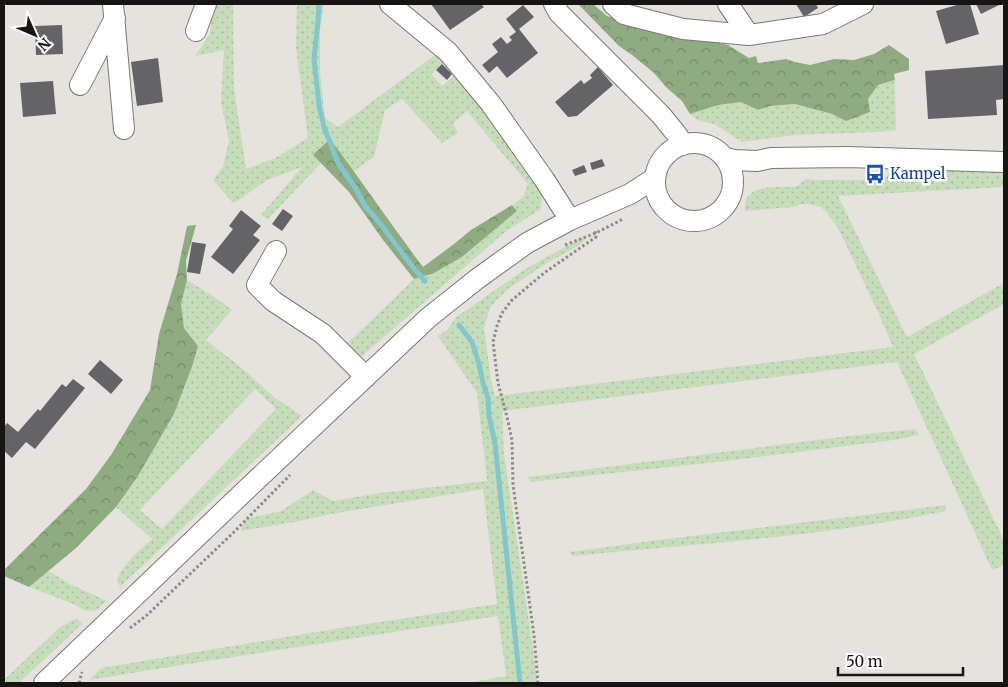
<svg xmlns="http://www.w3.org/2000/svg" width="1008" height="687" font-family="Merriweather,serif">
<defs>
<pattern id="grass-dots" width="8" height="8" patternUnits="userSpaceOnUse" patternTransform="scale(1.25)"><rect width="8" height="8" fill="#c6ddba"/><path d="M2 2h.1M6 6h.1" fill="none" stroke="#a9bd9f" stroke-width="1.8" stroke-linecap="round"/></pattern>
<pattern id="forest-crowns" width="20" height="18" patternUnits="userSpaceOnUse" patternTransform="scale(1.25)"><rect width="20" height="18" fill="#8fac80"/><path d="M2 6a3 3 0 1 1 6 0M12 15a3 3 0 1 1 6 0" fill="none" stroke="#748b68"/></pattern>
</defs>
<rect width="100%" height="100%" fill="#e6e3de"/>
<path fill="url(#grass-dots)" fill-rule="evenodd" d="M213,4H233L234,89L246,169L277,157L308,138L296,48L297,4H324L320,29V72L325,118L338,127L435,55L444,62L431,74L442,86L456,74L472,90L542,191L541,209L505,232L361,357L343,346L353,338L414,279L434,273L462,257L517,211L512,205L523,197L528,184L467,111L453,123L458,133L442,143L402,99L385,110L374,157L354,171L330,140L313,155L321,163L268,219L261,215L302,167L267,180L236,202H232L213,180L223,167L229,140L221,103L224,50L195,56L210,34Z
M895,80L896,130L878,132L795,135L742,142L714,124L697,120L690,114L718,105L741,102L758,110L770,106L795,104L832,114L847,121L868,99L878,85Z
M901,168L1004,169V187L838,196L907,337L1004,283V304L914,354L1002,536L1004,544V565L992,570L897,362L502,411L504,454L532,642L537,683H467L506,676L498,616L163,668L89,680L101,668L328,630L497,604L483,489L331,514L300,521L241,531L245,519L281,511L313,490L333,501L380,493L487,481L477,393L438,336L448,329L455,318L527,268L587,235L581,244L547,263L508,289L491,306L484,327L491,380L495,396L893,347L878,312L838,228L826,212L821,207L808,204H801L794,207L745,211C742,182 777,188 796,187L806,179L815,180H879Z
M187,280L216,298L232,310L206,340L243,369L275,398L302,416L120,587L117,580C123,563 139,551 152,539L116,507L138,476L174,414L193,364L198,346L184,328L181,304ZM255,389L276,409L162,529L140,510Z
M916,429L919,435L894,440L735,460L531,482L528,477L849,436Z
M946,505V511C823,537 696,544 572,556L570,552L659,540Z
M47,571C57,575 64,581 72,585C84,591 95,595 106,601L97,610L86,611L71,603L29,587Z
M77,618L82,624L19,683H4V680L60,627Z"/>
<path fill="url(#forest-crowns)" d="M578,4H593L607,16L639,26L666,30L728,45L749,58L756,56L758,63L786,59L795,62L810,65L834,59L854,60L874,54L889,45L909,59V70L894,74L895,80L878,85L868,99L870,112L846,121L832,114L795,104L770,106L758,110L741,102L718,105L690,114L682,101L667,88L654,73L632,55L619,46Z
M330,139C362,181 391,225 423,267L454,244L471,230L512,205L517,211L462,257L434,273L414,279L383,240L349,192L313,155Z
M196,225L186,261L187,280L181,304L184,328L198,346L193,364L174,414L138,476L116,507L76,548L29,587L4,576V570L86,489L111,455L150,390L159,334L177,274L187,226Z"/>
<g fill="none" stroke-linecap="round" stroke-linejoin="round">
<path stroke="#81c7cd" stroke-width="5" d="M319,4L318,21L314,59L319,105L324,127L338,163L356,189L365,206L379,222L412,266L425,281
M459,325L472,342L479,364L483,383L488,398L489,416L495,443L520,683"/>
</g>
<path fill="#646468" d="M431,4H481L484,7L450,30Z
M796,4H816L818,8L804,17Z
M960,4H970L979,34L946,44L936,11Z
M976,4H1001L981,14Z
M523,5L534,17L519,29L538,53L507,78L497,66L489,73L482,65L498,52L492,44L501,37L507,44L512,40L509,37L516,32L506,19Z
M62,25L63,54L36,55L35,26Z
M158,58L163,102L137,106L131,62Z
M442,64L452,74L447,80L436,70Z
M1004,65V99L996,100L997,115L928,119L925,71Z
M598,67L613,85L577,116L568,117L555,102L581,80L584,84L592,78L590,75Z
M53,81L56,114L23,117L20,83Z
M602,159L605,166L592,170L590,163Z
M584,165L587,172L575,176L572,170Z
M283,209L293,216L282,231L272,224Z
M241,210L261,226L253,235L260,240L233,274L211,257L233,229L229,226Z
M192,242L206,244L200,274L187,272Z
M100,360L123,380L111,394L88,374Z
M73,379L85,388L35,449L26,442L12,458L4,451V427L7,423L18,432L38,409L40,411L62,384L66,387Z"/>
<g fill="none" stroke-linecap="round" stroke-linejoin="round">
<defs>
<path id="minor" d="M113,4L124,129
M390,4L448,52L491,104L544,179L570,220
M554,4L559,13L661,115L678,136L683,145
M613,4L624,14L683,29L749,35L823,24L863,4
M728,4L749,35
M196,31L206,4
M80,85L115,18
M655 182a39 39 0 1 1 78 0a39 39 0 1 1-78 0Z
M726,158L734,160L757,161L771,158L848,157L1004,162
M276,251L257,285L273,301L323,334L366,377
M44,683L249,487L428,318L477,279L527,243L570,220L630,194L655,178"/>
</defs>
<use href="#minor" stroke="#7b7974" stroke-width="22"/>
<path stroke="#8d8b87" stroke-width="3" stroke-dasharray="2.5 2.5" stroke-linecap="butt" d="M697,136L720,142
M651,161L663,144
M565,245L596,233L623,219
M130,628L146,616L234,532L290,475
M79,683L82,672
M538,683L534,635L513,485L512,440L507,417L498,383L493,342L497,326L502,313L511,301L544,273L596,237L595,231"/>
<use href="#minor" stroke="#fff" stroke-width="20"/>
</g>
<defs>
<symbol id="bus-bare" viewBox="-9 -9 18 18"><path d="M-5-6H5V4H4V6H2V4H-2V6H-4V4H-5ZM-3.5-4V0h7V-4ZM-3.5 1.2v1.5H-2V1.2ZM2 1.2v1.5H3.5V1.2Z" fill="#1a4fb4" stroke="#fff" stroke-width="2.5" paint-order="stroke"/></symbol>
</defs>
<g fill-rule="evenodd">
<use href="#bus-bare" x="861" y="160" width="28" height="28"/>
</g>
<g text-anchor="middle" stroke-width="5" stroke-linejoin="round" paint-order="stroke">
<g font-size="15" fill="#164399" stroke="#fff" text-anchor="start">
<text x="890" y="179">Kampel</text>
</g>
</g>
<rect width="1008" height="687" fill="none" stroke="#161513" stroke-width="10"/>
<g transform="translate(35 35) rotate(135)" stroke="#ffffff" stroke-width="4" paint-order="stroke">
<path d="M0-4L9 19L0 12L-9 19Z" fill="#161513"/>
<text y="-8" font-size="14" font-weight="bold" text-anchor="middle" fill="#161513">N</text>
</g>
<path d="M838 667v8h125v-8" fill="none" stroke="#161513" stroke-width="2.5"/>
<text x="846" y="667" font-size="15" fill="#161513" stroke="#ffffff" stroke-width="4" paint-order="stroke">50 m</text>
</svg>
